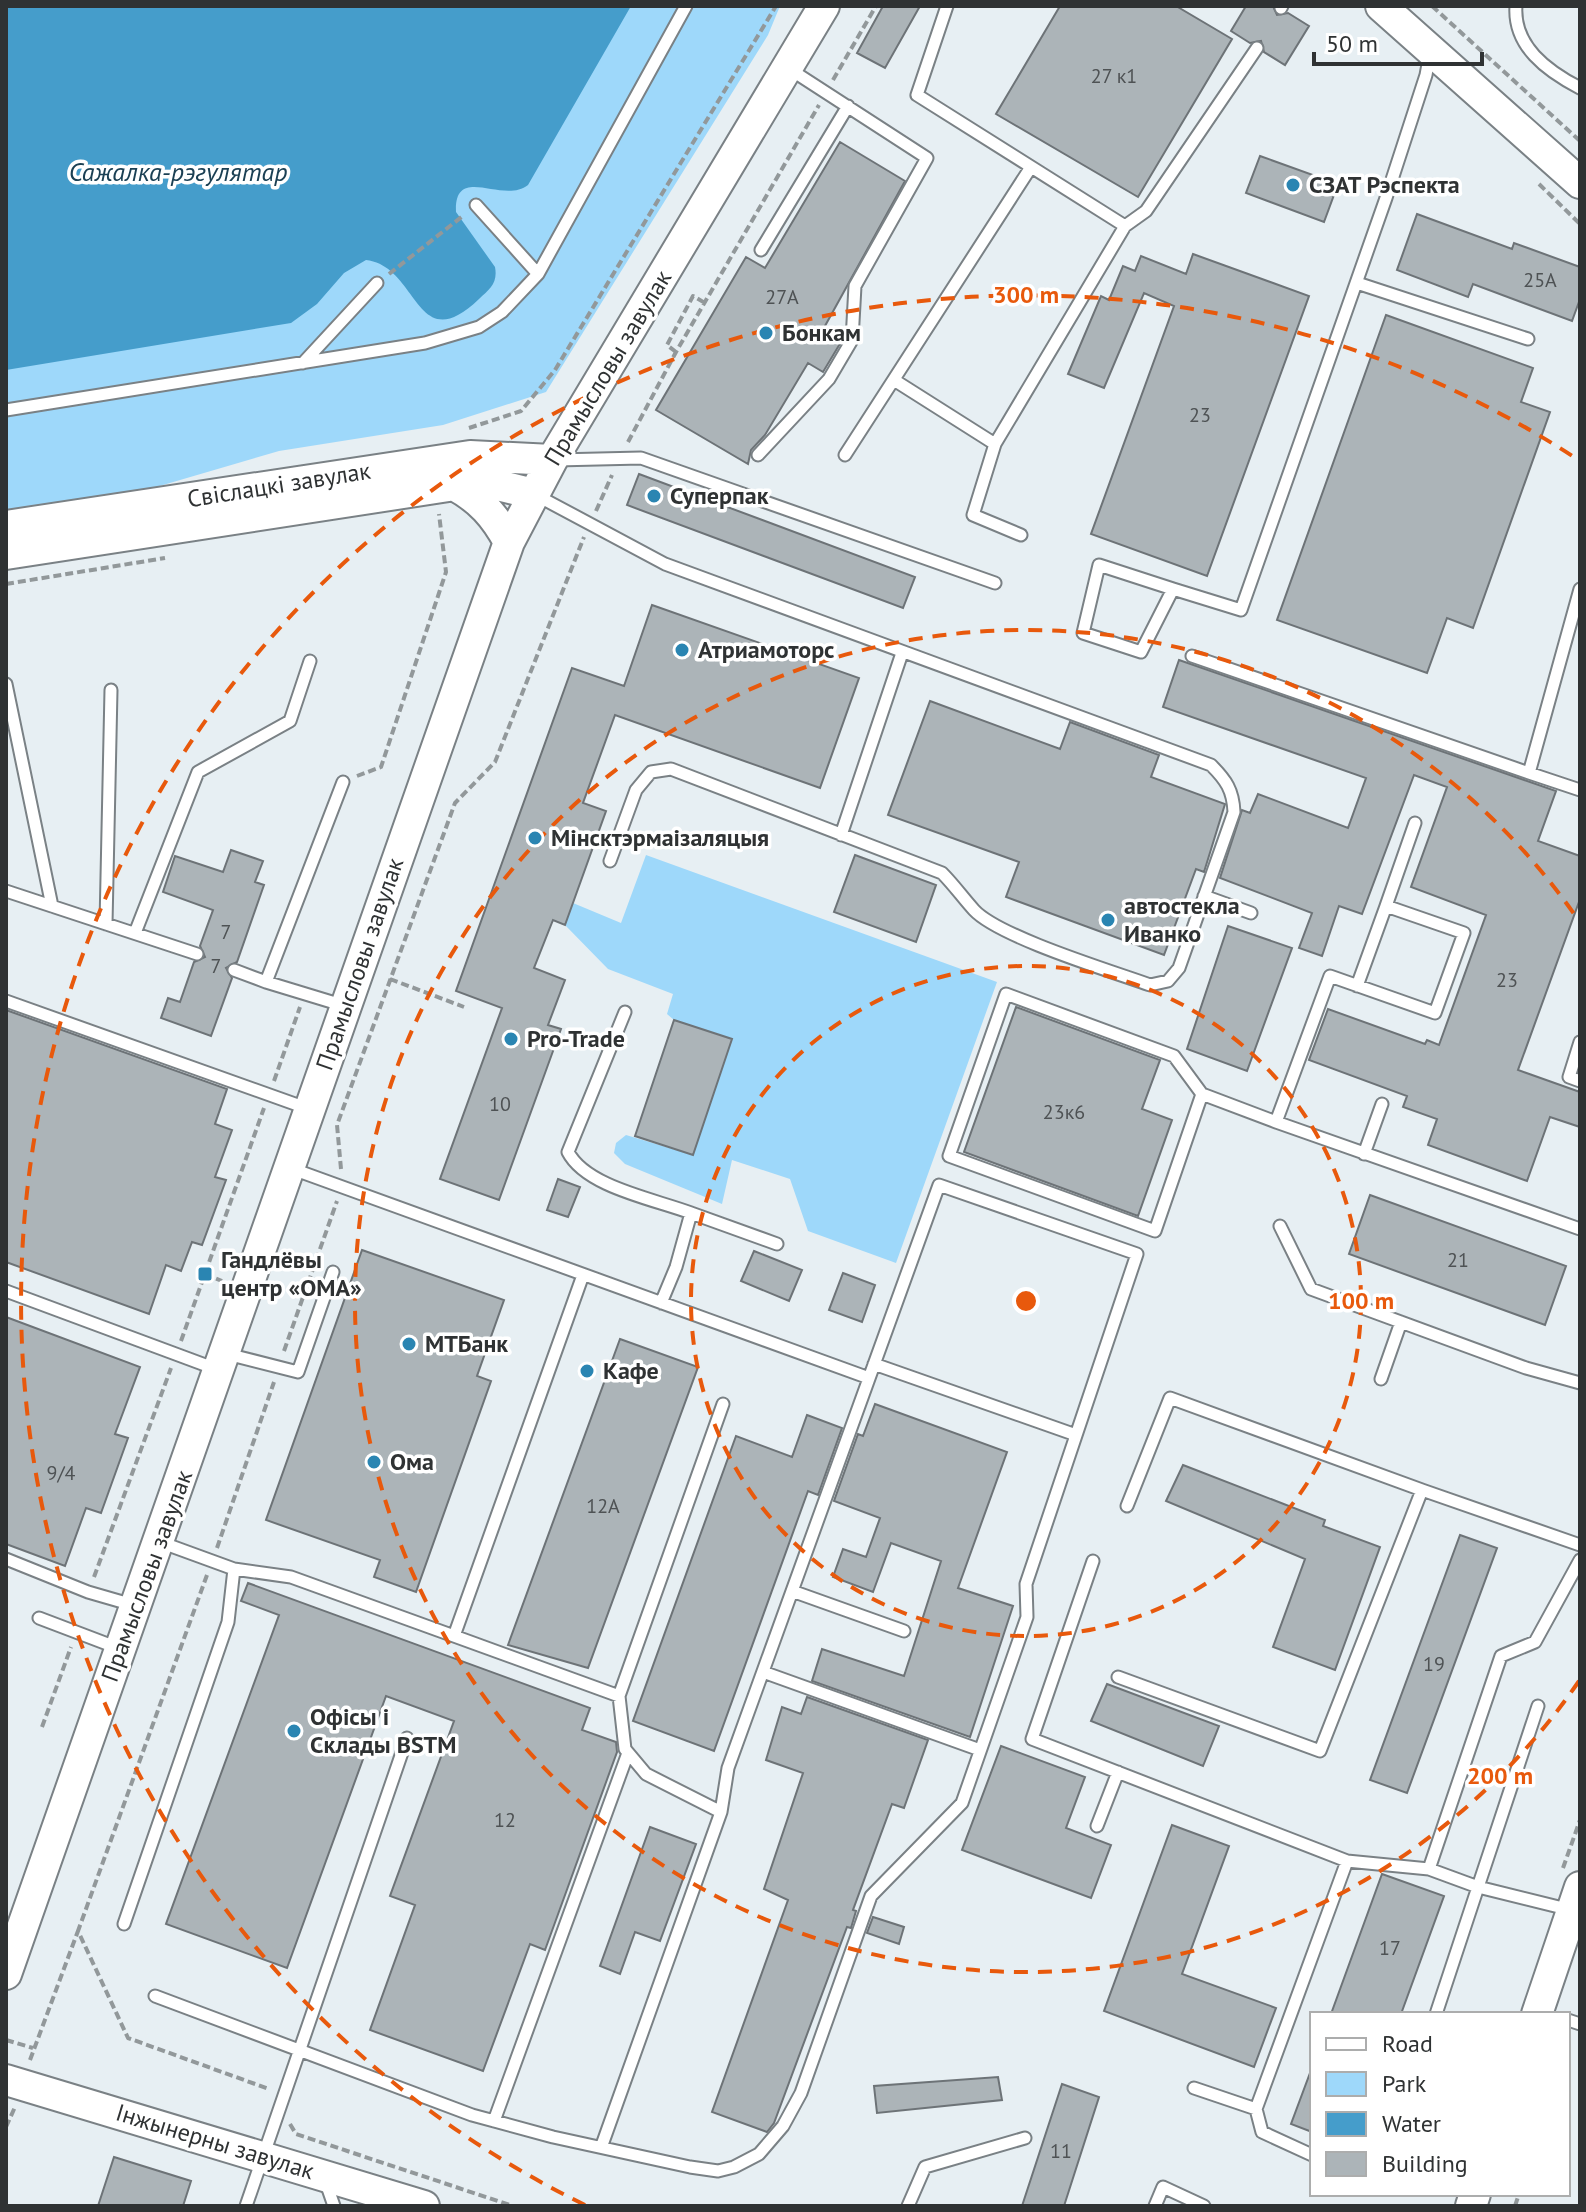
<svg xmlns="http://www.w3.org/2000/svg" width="1586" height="2212" font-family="'PT Sans',sans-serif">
<rect width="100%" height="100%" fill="#e7eff3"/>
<path fill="#9ed8fa" d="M6,6H780L768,35L546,392L443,425L279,451L146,490L6,513Z
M646,855L997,982L896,1263L808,1231L790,1179L732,1160L722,1204L625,1164L614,1153L616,1143L626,1135L693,1155L731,1039L674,1020L667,1014L673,994L608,969L565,925L573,903L621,923Z"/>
<path fill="#459dcb" d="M6,6H631L528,185C503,205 454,163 456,212L495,267C498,283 490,289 479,299C415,360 419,266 366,260L344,273L317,304L291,323L6,370Z"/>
<path fill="#acb4b8" stroke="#6d7377" stroke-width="2" d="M883,6H920L885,68L857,53Z
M1060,6H1176L1232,39L1138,197L996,114Z
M1246,6H1273L1277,15L1288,13L1309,26L1285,65L1264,52L1261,41L1250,43L1231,31Z
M840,142L905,181L825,326L844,337L823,372L808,363L765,435L751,450L748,464L656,410L746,257L765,268Z
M1260,156L1338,184L1324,222L1246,193Z
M1417,214L1512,249L1514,243L1580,267V299L1572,321L1473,284L1468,297L1397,270Z
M1193,254L1309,296L1207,576L1091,534L1174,306L1144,293L1104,388L1068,374L1101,296L1109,300L1123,266L1135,271L1141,256L1186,274Z
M1386,315L1533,368L1521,402L1550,412L1473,628L1447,618L1427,673L1277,620Z
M639,474L915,577L903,608L627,505Z
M652,605L859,678L820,788L615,715L583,803L606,811L565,925L553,920L534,968L565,980L548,1025L561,1029L499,1200L440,1179L502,1008L456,991L572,668L624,686Z
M1179,660L1556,791L1538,841L1580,856V899L1518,1070L1580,1092V1127L1550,1117L1527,1181L1428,1145L1437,1119L1403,1107L1407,1096L1309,1060L1328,1009L1425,1044L1427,1040L1439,1045L1486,915L1411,887L1447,787L1414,775L1362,914L1339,906L1322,956L1299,948L1312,913L1220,878L1242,810L1250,813L1258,794L1348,828L1366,778L1163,707Z
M930,701L1060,749L1070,722L1159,755L1151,777L1225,804L1204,872L1196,869L1164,955L1006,897L1019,862L888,815Z
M231,850L263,861L255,882L264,885L237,962L226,968L232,978L211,1036L161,1018L168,998L180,1002L194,962L205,957L200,946L213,910L163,892L175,856L223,872Z
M855,855L936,885L916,942L834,912Z
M1228,926L1292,948L1247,1071L1187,1049Z
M1016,1007L1160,1060L1142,1109L1172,1120L1138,1216L964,1152Z
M6,1010L227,1089L215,1124L232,1130L215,1177L226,1180L202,1245L192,1242L181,1271L166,1265L149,1314L6,1262Z
M674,1020L732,1039L693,1155L635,1136Z
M558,1179L580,1187L568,1217L547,1210Z
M1370,1195L1566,1266L1545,1325L1349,1254Z
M362,1250L504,1300L477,1376L491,1381L416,1592L374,1577L380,1560L266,1520Z
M754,1251L802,1270L789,1301L741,1281Z
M843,1273L875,1285L862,1322L829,1310Z
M6,1317L140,1367L115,1434L128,1438L101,1513L86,1508L65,1566L6,1544Z
M620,1339L698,1367L588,1668L508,1645Z
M875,1404L1007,1452L958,1588L1013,1606L970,1737L812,1681L822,1649L904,1676L941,1561L891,1543L873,1592L833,1577L843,1549L866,1557L880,1518L834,1501L858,1434L863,1436Z
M807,1415L842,1428L818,1495L808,1491L714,1751L633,1721L736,1436L792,1457Z
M1183,1465L1325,1520L1323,1526L1380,1547L1335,1670L1273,1647L1305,1559L1166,1501Z
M1460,1535L1497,1548L1407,1793L1370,1780Z
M248,1583L590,1708L582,1730L616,1742L617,1752L545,1950L530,1944L483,2071L370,2030L415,1905L390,1896L454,1721L386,1696L287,1968L166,1924L279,1615L241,1601Z
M1107,1684L1219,1726L1203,1766L1091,1721Z
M807,1697L928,1740L904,1808L892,1804L853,1910L856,1911L851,1928L847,1927L774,2123L767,2132L712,2112L788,1900L764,1889L803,1773L766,1760L782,1707L801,1714Z
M1001,1746L1085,1777L1066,1828L1111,1845L1091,1898L962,1850Z
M1172,1825L1229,1846L1182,1974L1276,2008L1254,2067L1104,2011Z
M650,1827L696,1844L660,1941L635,1932L620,1974L600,1966Z
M1382,1874L1444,1896L1401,2014H1331Z
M873,1917L904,1927L899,1944L867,1933Z
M1310,2073H1312V2132L1291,2124Z
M998,2077L1002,2100L877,2113L874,2086Z
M1062,2084L1099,2097L1064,2206H1022Z
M114,2157L191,2181L183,2206H98Z"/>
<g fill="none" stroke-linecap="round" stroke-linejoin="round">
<defs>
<path id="lane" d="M947,6L917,95L1125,226L1146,211L1257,48
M1516,6C1513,46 1547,71 1580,88
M1281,8L1282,6
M476,205L538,274
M761,250L848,106
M1357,283L1528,339
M303,363L377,283
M894,380L995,444L1125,226
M6,410L425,343L479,327L502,312L538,274L686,6
M995,444L973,515L1021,535
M758,455L829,379L852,340L855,286L927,158L788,68
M845,455L1031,167
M556,460L641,458L995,583
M534,494L665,564L1211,765C1226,780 1233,790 1234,812L1179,968L1168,981L1150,985C1111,971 999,937 974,910C963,898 954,885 942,873L671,769L651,772L636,790L610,861
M1173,589L1099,565L1083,633L1141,652L1173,589L1241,610L1386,198L1426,75L1430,53
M1580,589L1529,773L1580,790
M1192,656L1529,773
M6,684L52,906
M343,782L266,982L345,1006
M841,835L902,653
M6,891L197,954
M1204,896L1251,913
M1386,906L1415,823
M106,924L111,690
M135,933L198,772L290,721L310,661
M234,970L266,982
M1357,986L1386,906L1464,933L1435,1013L1330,976L1276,1122L1580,1229
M6,1001L309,1109
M625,1012L568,1152C586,1187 654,1199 691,1213L676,1267L661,1303
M1580,1042L1569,1077L1580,1081
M1202,1094L1155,1231L949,1156L1006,994L1174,1056L1202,1094L1276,1122
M1364,1154L1382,1104
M290,1168L869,1378
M691,1213L777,1244
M1280,1226L1311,1289L1526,1368L1580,1383
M6,1291L216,1369
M227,1354L298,1372L333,1272
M874,1364L1076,1435
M1381,1379L1401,1322
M1127,1506L1170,1398L1422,1490
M160,1542L234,1569L291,1577L454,1636L583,1275
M6,1559L88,1592L133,1605
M1093,1561L1032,1739L1347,1861L1429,1869L1478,1887L1538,1706
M792,1591L904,1631
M39,1618L118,1648
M454,1636L619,1696
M763,1672L980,1750
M1118,1677L1320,1751L1422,1490L1580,1545
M1097,1826L1118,1772
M1429,1869L1501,1656L1535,1642L1580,1560
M124,1924L228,1622L234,1569
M155,1996L472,2115L553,2137L690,2167L718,2171L734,2167L759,2154L783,2126L801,2093L871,1896L962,1803L1027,1617L1026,1584L1137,1254L939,1185L728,1768L721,1812
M1436,2014L1478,1887L1571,1910
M1568,2020L1580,2024
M1194,2088L1256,2109L1347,1861
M1256,2109L1262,2132L1312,2155
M494,2121L628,1753
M602,2145L721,1812L646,1774L625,1749L619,1696L723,1404
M325,2180L334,2206
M246,2206L407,1738
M908,2206L925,2167L1025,2138
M1155,2206L1163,2187L1204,2206"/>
<path id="secondary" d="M1381,6L1580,183
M454,485C480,499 495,516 509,542
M6,526L470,456L552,460
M6,554L481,481L534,494
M6,1974L509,542L552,460L824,6
M1537,2014L1580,1887
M6,2080L424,2206
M1471,2206L1475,2194"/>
</defs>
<use href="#lane" stroke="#7a8185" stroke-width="15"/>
<use href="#secondary" stroke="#7a8185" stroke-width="34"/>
<path stroke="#92989a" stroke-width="4" stroke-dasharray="8 4" stroke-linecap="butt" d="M1432,6L1580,141
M833,80L876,6
M1539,184L1580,224
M389,274L464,215
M676,352L667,345L693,296L705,303
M469,428L521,411L555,370L776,6
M628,442L676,352L819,105
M596,511L612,475
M6,584L165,558
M357,776L381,767L446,572L439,514
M390,979L464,1007
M274,1081L300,1007
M341,1169L337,1125L455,803L495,762L584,537
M205,1274L222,1281
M181,1341L264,1108
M284,1351L337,1201
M217,1548L274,1382
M207,1575L78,1931L128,2038L269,2089
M94,1577L171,1368
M42,1727L71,1647
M1563,1868L1580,1820
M6,2040L33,2048
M30,2060L78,1931
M290,2124L296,2134L513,2206
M6,2127L15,2107
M1515,2206L1519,2194"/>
<use href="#lane" stroke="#fff" stroke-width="11"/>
<use href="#secondary" stroke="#fff" stroke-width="30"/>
</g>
<g fill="none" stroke="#e8590c" stroke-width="4" stroke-dasharray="14 10">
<circle cx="1026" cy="1301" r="335"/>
<path d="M1579 1681A671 671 0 1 1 1579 921"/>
<path d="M585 2205A1006 1006 0 1 1 1574 457"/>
</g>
<g fill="#2a85b2" stroke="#fff" stroke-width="3">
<circle cx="1293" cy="185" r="8"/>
<circle cx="766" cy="333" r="8"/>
<circle cx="654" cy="496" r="8"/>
<circle cx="682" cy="650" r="8"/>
<circle cx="535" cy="838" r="8"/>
<circle cx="1108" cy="920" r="8"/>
<circle cx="511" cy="1039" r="8"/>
<rect x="197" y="1266" width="16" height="16" rx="4"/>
<circle cx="409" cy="1344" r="8"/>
<circle cx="587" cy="1371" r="8"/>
<circle cx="374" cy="1462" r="8"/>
<circle cx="294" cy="1731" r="8"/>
</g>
<g text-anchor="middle" stroke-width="7" stroke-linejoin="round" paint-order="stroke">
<g font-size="20" fill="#4e5254">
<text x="1114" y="83">27 к1</text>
<text x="1540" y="287">25А</text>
<text x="782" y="304">27А</text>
<text x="1200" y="422">23</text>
<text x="226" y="939">7</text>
<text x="216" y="973">7</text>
<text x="1507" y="987">23</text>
<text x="500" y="1111">10</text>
<text x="1064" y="1119">23к6</text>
<text x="1458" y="1267">21</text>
<text x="61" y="1480">9/4</text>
<text x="603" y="1513">12А</text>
<text x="1434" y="1671">19</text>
<text x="505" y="1827">12</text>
<text x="1390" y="1955">17</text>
<text x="1061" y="2158">11</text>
</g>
<g font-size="24" font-weight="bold" fill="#2f3233" stroke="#fff" text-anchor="start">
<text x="1309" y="193">СЗАТ Рэспекта</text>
<text x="782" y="341">Бонкам</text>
<text x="670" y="504">Суперпак</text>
<text x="698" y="658">Атриамоторс</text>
<text x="551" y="846">Мінсктэрмаізаляцыя</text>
<text x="1124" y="914">автостекла<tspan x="1124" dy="28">Иванко</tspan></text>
<text x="527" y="1047">Pro-Trade</text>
<text x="221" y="1268">Гандлёвы<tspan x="221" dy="28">центр «ОМА»</tspan></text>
<text x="425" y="1352">МТБанк</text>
<text x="603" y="1379">Кафе</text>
<text x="390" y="1470">Ома</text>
<text x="310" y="1725">Офісы і<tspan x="310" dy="28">Склады BSTM</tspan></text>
</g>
<g font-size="24" fill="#2f3233" stroke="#fff">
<text transform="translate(608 368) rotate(-59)" y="8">Прамысловы завулак</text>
<text transform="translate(279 485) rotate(-9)" y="8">Свіслацкі завулак</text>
<text transform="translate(360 964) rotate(-71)" y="8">Прамысловы завулак</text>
<text transform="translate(147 1576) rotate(-70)" y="8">Прамысловы завулак</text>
<text transform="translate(215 2142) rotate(17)" y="8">Інжынерны завулак</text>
</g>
<g font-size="26" font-style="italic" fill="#1b4054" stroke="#fff">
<text x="178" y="181">Сажалка-рэгулятар</text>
</g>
</g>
<circle cx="1026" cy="1301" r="12" fill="#e8590c" stroke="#fff" stroke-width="4"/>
<g font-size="24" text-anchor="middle" font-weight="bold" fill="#e8590c" stroke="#fff" stroke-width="7" stroke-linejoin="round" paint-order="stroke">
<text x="1026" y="303">300 m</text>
<text x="1361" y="1309">100 m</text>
<text x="1500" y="1784">200 m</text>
</g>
<rect width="1586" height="2212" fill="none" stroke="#2f3233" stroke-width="16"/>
<rect x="1310" y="2012" width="260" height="184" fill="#ffffff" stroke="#acadad" stroke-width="2"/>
<rect x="1326" y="2038" width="40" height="12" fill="#ffffff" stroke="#acadad" stroke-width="2"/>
<text x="1382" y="2052" font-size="24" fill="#2f3233">Road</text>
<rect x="1326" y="2072" width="40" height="24" fill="#9ed8fa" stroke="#acadad" stroke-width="2"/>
<text x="1382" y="2092" font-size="24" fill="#2f3233">Park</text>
<rect x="1326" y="2112" width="40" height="24" fill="#459dcb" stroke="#acadad" stroke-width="2"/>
<text x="1382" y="2132" font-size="24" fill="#2f3233">Water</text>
<rect x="1326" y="2152" width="40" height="24" fill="#acb4b8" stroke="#acadad" stroke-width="2"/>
<text x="1382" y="2172" font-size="24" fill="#2f3233">Building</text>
<path d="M1314 52v12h168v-12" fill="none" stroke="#2f3233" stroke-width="4"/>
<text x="1326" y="52" font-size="24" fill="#2f3233" stroke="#ffffff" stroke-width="6" paint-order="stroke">50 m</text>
</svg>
